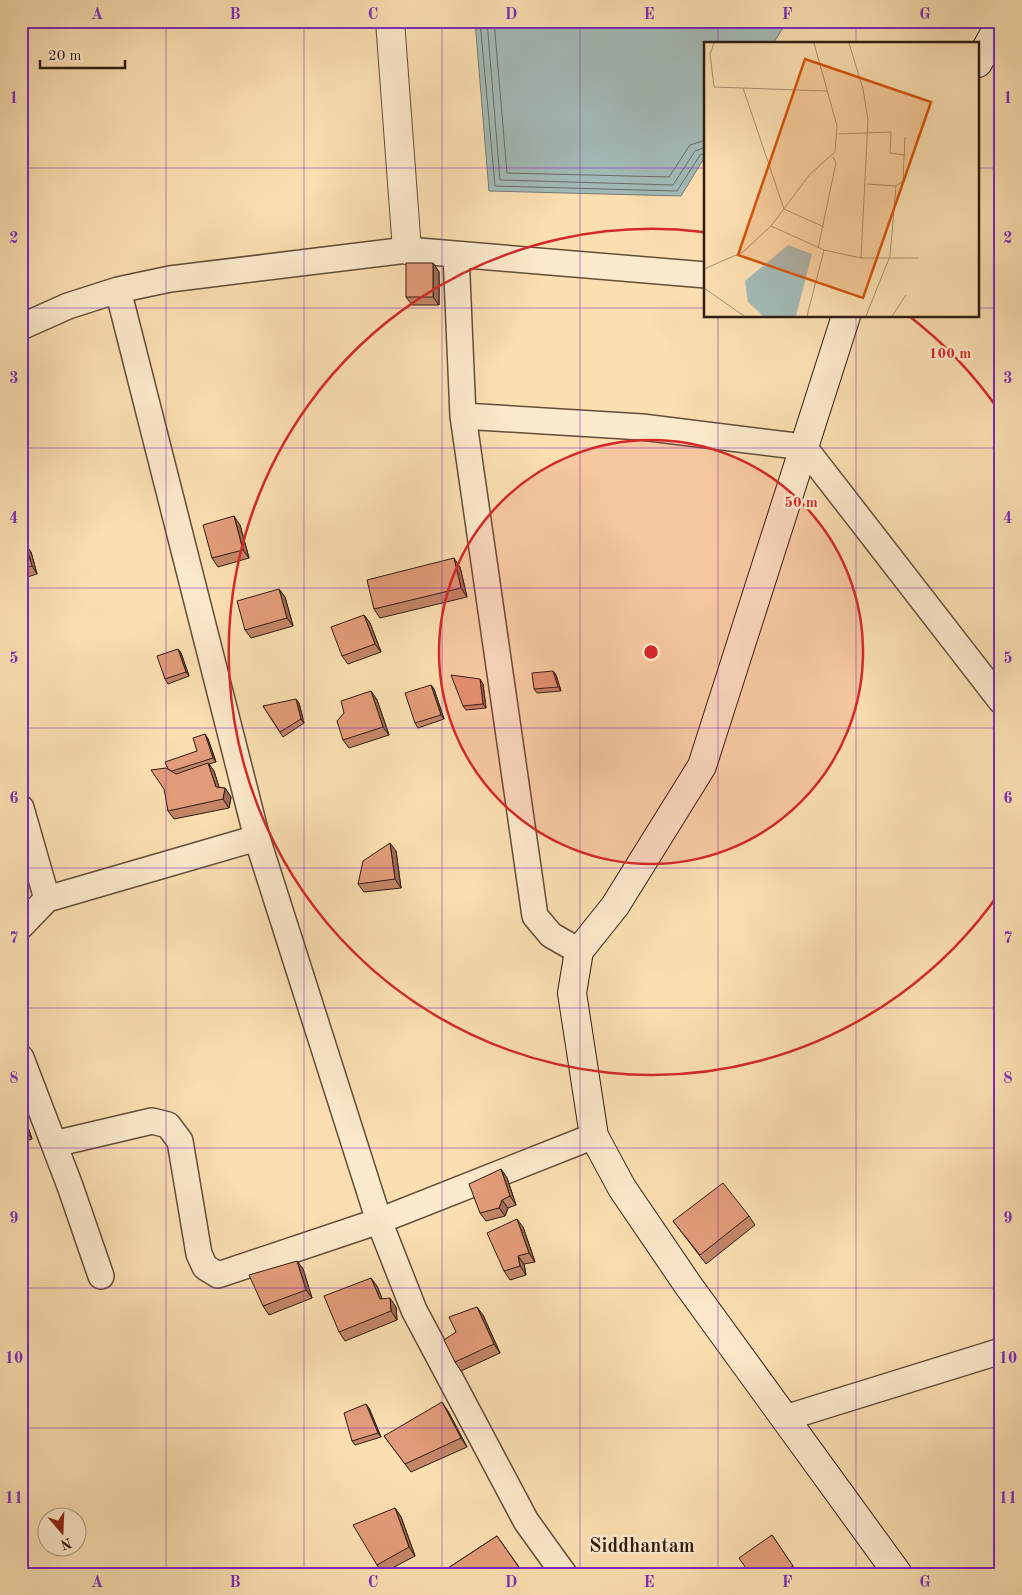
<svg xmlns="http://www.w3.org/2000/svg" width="1022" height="1595" font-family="'Old Standard TT',serif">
<rect width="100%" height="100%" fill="#fbdfb1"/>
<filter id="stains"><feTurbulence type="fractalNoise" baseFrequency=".004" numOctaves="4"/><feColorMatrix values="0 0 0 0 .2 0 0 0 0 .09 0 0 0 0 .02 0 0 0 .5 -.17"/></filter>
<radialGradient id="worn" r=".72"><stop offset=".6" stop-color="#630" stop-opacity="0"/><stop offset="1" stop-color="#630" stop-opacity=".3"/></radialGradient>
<path fill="#a3bab7" stroke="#757b75" d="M475,21H787L773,44H706V155L681,196L489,191Z"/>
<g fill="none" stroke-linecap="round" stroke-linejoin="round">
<path stroke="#696b64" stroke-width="1" d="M480,21L495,186L677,191L700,155L706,153
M487,21L500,180L673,185L695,151L706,147
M494,21L507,173L669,177L690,145L706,140"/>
<defs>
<path id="minor" d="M456,254L463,416L535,916L551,935L579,951
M118,290L257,838L379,1221L414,1310L526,1521L564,1574
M21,327L68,306L118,290L170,279L407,250L706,275
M463,416L642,427L804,447L1001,701
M21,808L47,899
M21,926L47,899L257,838
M21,1058L70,1186L101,1276
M54,1144L152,1121L168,1125L180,1141L199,1254L205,1267L218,1275L379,1221L594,1136
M785,1418L1001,1351"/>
<path id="tertiary" d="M390,21L407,250"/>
<path id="secondary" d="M978,63L992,38L1001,29
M846,316L702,766L615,906L579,951L572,993L594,1136L622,1188L688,1285L898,1574"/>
</defs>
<use href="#minor" stroke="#624d39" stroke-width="28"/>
<use href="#tertiary" stroke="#624d39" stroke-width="30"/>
<use href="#secondary" stroke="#2f1c11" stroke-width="30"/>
<use href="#minor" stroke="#fceacc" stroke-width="25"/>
<use href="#tertiary" stroke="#fceacc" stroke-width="28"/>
<use href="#secondary" stroke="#fceacc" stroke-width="28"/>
</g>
<path fill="#c38668" stroke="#2f1c11" d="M433,263L439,272V305H412L406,297Z
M240,525L249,558L218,567L212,558Z
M21,541L31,552L37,574L21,579Z
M460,567L467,597L380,618L374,609Z
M279,589L285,597L293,626L251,638L245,630Z
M364,615L370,623L381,652L348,664L342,656Z
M178,649L181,653L189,676L168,684L165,679Z
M553,671L556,675L561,691L537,693L534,689Z
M483,684L486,708L466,710L463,706Z
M431,685L434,689L444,719L418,728L415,723Z
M371,691L377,700L389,735L349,748L343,740Z
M299,703L304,723L283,737L263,706Z
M205,734L208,739L216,762L209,764L214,771L219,788H225L231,797L229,808L174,819L168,811V769L197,751Z
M396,851L401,888L364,892L358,884Z
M21,1110L23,1113L32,1139L21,1142Z
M501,1169L507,1178L516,1205L508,1208L505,1216L486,1221L480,1213Z
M749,1216L755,1225L706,1264L673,1221Z
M523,1227L535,1262L524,1264L526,1275L510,1280L504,1271Z
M297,1261L303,1269L312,1298L269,1315L263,1306Z
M377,1286L382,1299L396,1307L397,1320L345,1341L339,1332Z
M483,1315L500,1353L461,1371L455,1362Z
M369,1408L381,1437L355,1445L352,1441Z
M448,1411L467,1447L411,1472L384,1436Z
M395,1508L401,1517L415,1556L383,1573L377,1565Z
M772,1535L798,1574H750Z
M497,1536L524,1574H439Z"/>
<path fill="#9f6d55" stroke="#2f1c11" d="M433,263L439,272V305L433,297Z
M234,516L240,525L249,558L243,550Z
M25,544L31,552L37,574L32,566Z
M454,558L460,567L467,597L461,588Z
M279,589L285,597L293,626L287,618Z
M364,615L370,623L381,652L375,644Z
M178,649L181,653L189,676L186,672Z
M553,671L556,675L561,691L558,687Z
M480,679L483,684L486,708L483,704Z
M431,685L434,689L444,719L441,715Z
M371,691L377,700L389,735L383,727Z
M296,699L299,703L304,723L301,719Z
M205,734L208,739L216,762L213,758Z
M208,763L214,771L222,796L216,787Z
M225,788L231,797L229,808L223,799Z
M390,843L396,851L401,888L395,879Z
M21,1110L23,1113L32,1139L26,1130L21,1117Z
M501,1169L507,1178L516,1205L510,1196Z
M502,1200L508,1208L505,1216L499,1208Z
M517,1219L523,1227L535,1262L529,1253Z
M518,1256L524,1264L526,1275L520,1266Z
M297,1261L303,1269L312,1298L306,1290Z
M371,1278L377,1286L386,1308L380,1299Z
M390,1298L396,1307L397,1320L391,1311Z
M477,1307L483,1315L500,1353L494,1344Z
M442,1402L448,1411L467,1447L461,1438Z
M366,1404L369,1408L381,1437L378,1433Z
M395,1508L401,1517L415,1556L409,1547Z"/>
<path fill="#e39c79" stroke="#2f1c11" d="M406,263H433V297H406Z
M234,516L243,550L212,558L203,525Z
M21,541L25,544L32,566L21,569Z
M454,558L461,588L374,609L367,580Z
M279,589L287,618L245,630L237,601Z
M364,615L375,644L342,656L331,627Z
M178,649L186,672L165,679L157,656Z
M553,671L558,687L534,689L532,673Z
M451,675L480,679L483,704L463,706Z
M431,685L441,715L415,723L405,693Z
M371,691L383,727L343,740L337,721L344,713L341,701Z
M296,699L301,719L280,732L263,706Z
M205,734L213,758L172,771L168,769L165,762L197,751L193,738Z
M208,763L216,787L225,788L223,799L168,811L164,789L151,770L166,768L176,774Z
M390,843L395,879L358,884L363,861Z
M21,1117L26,1130L21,1132Z
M501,1169L510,1196L502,1200L499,1208L480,1213L469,1184Z
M723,1183L749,1216L700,1255L673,1221Z
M517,1219L529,1253L518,1256L520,1266L504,1271L487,1233Z
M297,1261L306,1290L263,1306L249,1275Z
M371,1278L380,1299L390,1298L391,1311L339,1332L324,1296Z
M477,1307L494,1344L455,1362L444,1340L456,1332L449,1317Z
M442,1402L461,1438L405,1464L384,1436Z
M366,1404L378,1433L352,1441L344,1413Z
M395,1508L409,1547L377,1565L353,1525Z
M772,1535L793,1566L781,1574H750L739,1558Z
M497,1536L520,1569L514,1574H439Z"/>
<path fill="none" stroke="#7b2cbf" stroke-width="1" stroke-opacity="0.55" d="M166,21V1574M304,21V1574M442,21V1574M580,21V1574M718,21V44M856,21V44M21,168H706M978,168H1001M21,308H706M978,308H1001M718,316V1574M856,316V1574M21,448H1001M21,588H1001M21,728H1001M21,868H1001M21,1008H1001M21,1148H1001M21,1288H1001M21,1428H1001"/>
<circle cx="651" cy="652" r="212" fill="#d62828" fill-opacity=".12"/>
<g fill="none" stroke="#d62828" stroke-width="2.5">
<circle cx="651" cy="652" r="212"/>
<path d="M1000 892A423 423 0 1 1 703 232M909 316A423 423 0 0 1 1000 412"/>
</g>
<g text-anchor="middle" stroke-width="4.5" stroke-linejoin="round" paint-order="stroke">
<g font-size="20" font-weight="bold" fill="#2f1c11" stroke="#fceacc">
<text x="642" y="1552">Siddhantam</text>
</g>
</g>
<g transform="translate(704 42)">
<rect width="275" height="275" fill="#fbdfb1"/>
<path d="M84,203L108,212L92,274H59L44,260L41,239Z" fill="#a3bab7"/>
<path fill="none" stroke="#a99171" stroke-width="1" d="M10,1L6,12L10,45L123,49M145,1L159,47L164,78L157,216M39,46L80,167L120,185M135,92L187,90L186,111L201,113M163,142L192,144L199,139L201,95M67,184L120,208L157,216H215M114,206L132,121L129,115M0,227L39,210L67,184L106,132L131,110L133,84L110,1M0,246L40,274M103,274L120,208M162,274L186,214L192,144M188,274L202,253"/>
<path fill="#d6530c" fill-opacity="0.15" stroke="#d6530c" stroke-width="2.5" d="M101,17L227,60L159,256L34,213Z"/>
<rect width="275" height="275" fill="none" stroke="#2f1c11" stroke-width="2.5"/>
</g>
<circle cx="651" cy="652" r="8" fill="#d62828" stroke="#fceacc" stroke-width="2.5"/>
<g font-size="15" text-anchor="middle" font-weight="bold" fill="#d62828" stroke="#fceacc" stroke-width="4.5" stroke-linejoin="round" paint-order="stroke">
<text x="950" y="358">100 m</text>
<text x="801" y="507">50 m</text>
</g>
<rect width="1022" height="1595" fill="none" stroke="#fbdfb1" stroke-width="55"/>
<g transform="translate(62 1532) rotate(161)"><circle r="24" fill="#fceacc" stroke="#aa9881"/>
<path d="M0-4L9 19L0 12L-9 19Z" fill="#8f2418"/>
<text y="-8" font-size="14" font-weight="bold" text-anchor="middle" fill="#2f1c11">N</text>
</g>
<path d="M40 60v8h85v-8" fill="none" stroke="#2f1c11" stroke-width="2.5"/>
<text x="48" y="60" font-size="15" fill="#2f1c11" stroke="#fceacc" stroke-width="4" paint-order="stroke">20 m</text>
<rect x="28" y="28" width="966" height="1540" fill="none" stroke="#7b2cbf" stroke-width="2"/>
<g font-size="16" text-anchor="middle" font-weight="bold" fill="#7b2cbf">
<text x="97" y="19">A</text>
<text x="235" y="19">B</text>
<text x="373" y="19">C</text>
<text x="511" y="19">D</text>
<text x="649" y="19">E</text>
<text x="787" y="19">F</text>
<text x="925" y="19">G</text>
<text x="14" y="103">1</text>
<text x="1008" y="103">1</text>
<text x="14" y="243">2</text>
<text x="1008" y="243">2</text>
<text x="14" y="383">3</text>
<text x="1008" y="383">3</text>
<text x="14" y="523">4</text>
<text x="1008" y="523">4</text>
<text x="14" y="663">5</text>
<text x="1008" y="663">5</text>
<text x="14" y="803">6</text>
<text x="1008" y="803">6</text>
<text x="14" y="943">7</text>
<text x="1008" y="943">7</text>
<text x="14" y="1083">8</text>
<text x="1008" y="1083">8</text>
<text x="14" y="1223">9</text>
<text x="1008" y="1223">9</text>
<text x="14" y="1363">10</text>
<text x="1008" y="1363">10</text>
<text x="14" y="1503">11</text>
<text x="1008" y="1503">11</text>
<text x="97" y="1587">A</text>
<text x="235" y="1587">B</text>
<text x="373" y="1587">C</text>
<text x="511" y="1587">D</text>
<text x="649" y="1587">E</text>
<text x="787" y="1587">F</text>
<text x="925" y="1587">G</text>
</g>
<rect width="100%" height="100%" filter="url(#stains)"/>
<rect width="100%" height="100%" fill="url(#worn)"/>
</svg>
